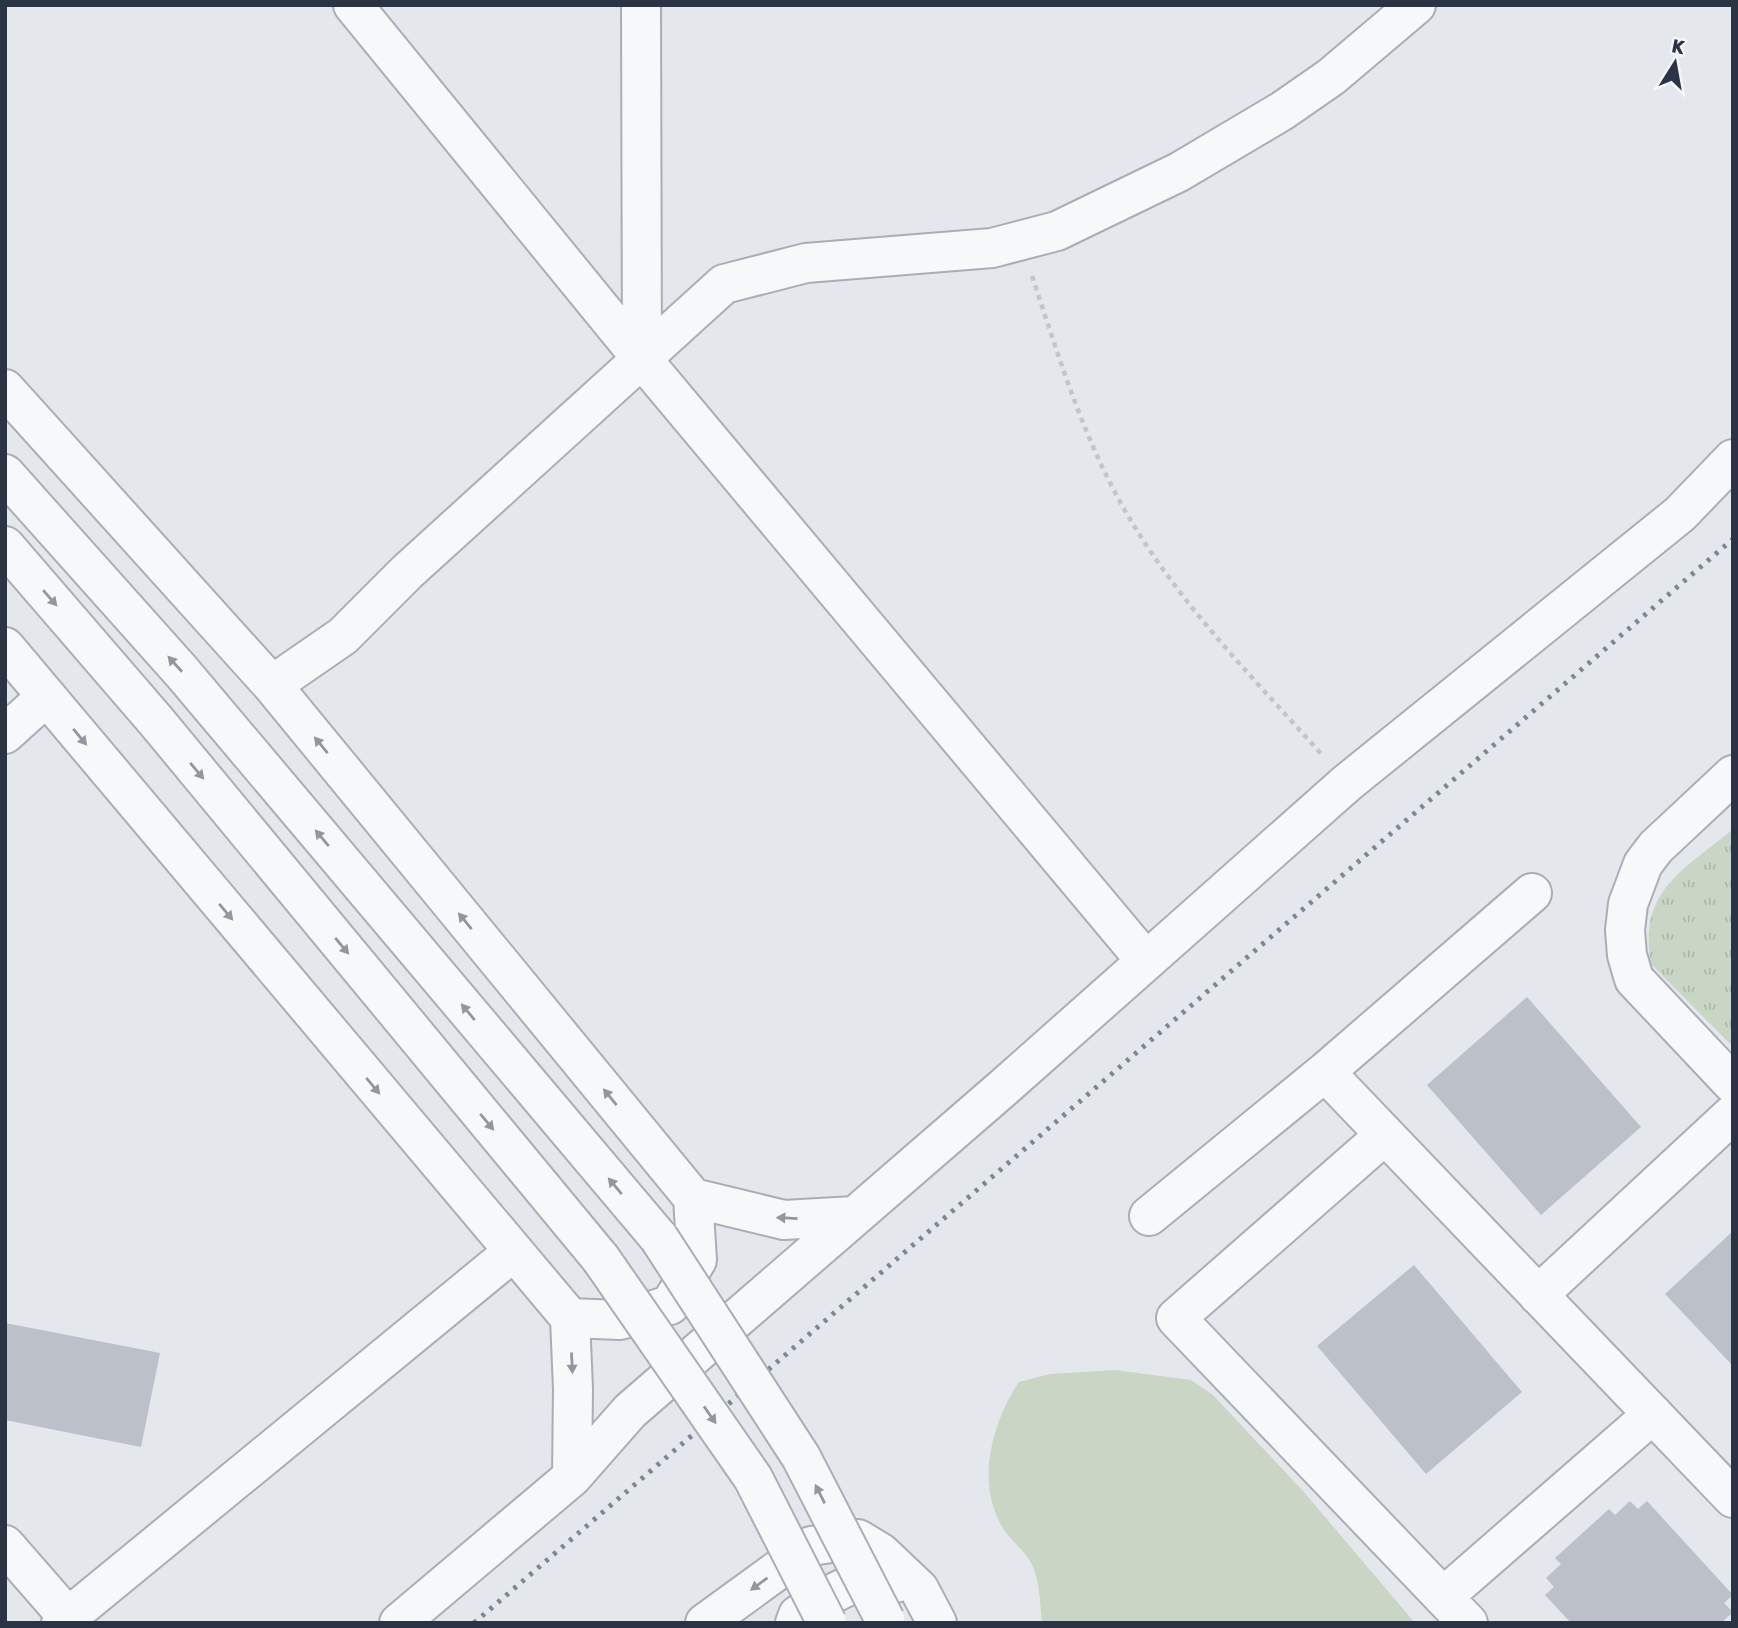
<svg xmlns="http://www.w3.org/2000/svg" width="1738" height="1628" font-family="Rubik,sans-serif">
<defs>
<pattern id="park-tufts" width="24" height="20" patternUnits="userSpaceOnUse" patternTransform="scale(1.75)"><rect width="24" height="20" fill="#c9d6c5"/><path d="M3 7l-1-3M5 7V3M7 7l1-3M15 17l-1-3M17 17v-4M19 17l1-3" fill="none" stroke="#adb8aa"/></pattern>
</defs>
<rect width="100%" height="100%" fill="#e4e7ec"/>
<path fill="#c9d6c5" d="M1115,1370L1191,1380L1213,1395L1303,1491L1415,1623H1042C1040,1605 1040,1586 1034,1569C1027,1552 1015,1545 1005,1531C974,1487 992,1422 1019,1382L1050,1374Z"/>
<path fill="url(#park-tufts)" d="M1733,829V1047L1651,964C1638,890 1683,871 1733,829Z"/>
<path fill="#bbc0c9" d="M1527,997L1641,1127L1541,1215L1427,1085Z
M1733,1231V1366L1665,1294Z
M1414,1265L1522,1392L1426,1474L1317,1346Z
M5,1323L160,1353L141,1447L5,1420Z
M1630,1501L1638,1509L1647,1501L1733,1595L1724,1603L1733,1612L1721,1623H1571L1545,1595L1554,1587L1546,1578L1561,1564L1555,1558L1609,1509L1615,1515Z"/>
<g fill="none" stroke-linecap="round" stroke-linejoin="round">
<defs>
<path id="minor" d="M353,5L642,359L1146,961
M641,5L642,359
M5,389L272,685L693,1198L784,1220L855,1216
M5,474L181,671L659,1238
M5,546L156,721L601,1259
M5,647L570,1318L573,1389L572,1477
M272,685L343,636L407,572L724,284L806,263L992,248L1057,231L1179,172L1282,111L1331,77L1416,5
M5,734L46,697
M1733,775L1656,847L1643,864L1628,904L1625,930L1627,955L1634,979L1733,1084
M1325,1072L1733,1498
M1385,1135L1176,1318L1468,1623
M1149,1216L1325,1072L1532,893
M1538,1295L1733,1114
M570,1318L620,1320L670,1305L697,1260L693,1198
M5,1545L73,1623
M1443,1597L1653,1414
M61,1623L513,1252
M399,1623L572,1477L630,1411L1003,1088L1347,783L1680,514L1733,459
M705,1623L811,1546L858,1539L881,1553L919,1589L937,1623
M795,1623L798,1615C830,1595 857,1573 896,1583"/>
</defs>
<use href="#minor" stroke="#a9aeb6" stroke-width="42"/>
<path stroke="#c2c5cb" stroke-width="4.5" stroke-dasharray="5 5" stroke-linecap="butt" d="M1032,276C1057,351 1080,428 1118,498C1171,596 1250,674 1323,756"/>
<use href="#minor" stroke="#f7f8fa" stroke-width="38"/>
<path stroke="#7d8696" stroke-width="5" stroke-dasharray="3.5 7" stroke-linecap="butt" d="M474,1623L1733,539"/>
<defs>
<path id="minor-bridge" d="M659,1238L801,1457L885,1620
M601,1259L753,1478L827,1623"/>
</defs>
<use href="#minor-bridge" stroke="#a9aeb6" stroke-width="42" stroke-linecap="butt"/>
<use href="#minor-bridge" stroke="#f7f8fa" stroke-width="38"/>
</g>
<defs><path id="oneway-solid" d="M-6-.8H1V-3.2L6.5 0L1 3.2V.8H-6Z" transform="scale(1.75)"/></defs>
<g fill="#91969f">
<use href="#oneway-solid" transform="translate(50 598) rotate(49)"/>
<use href="#oneway-solid" transform="translate(175 664) rotate(-132)"/>
<use href="#oneway-solid" transform="translate(80 737) rotate(50)"/>
<use href="#oneway-solid" transform="translate(321 745) rotate(-129)"/>
<use href="#oneway-solid" transform="translate(197 771) rotate(50)"/>
<use href="#oneway-solid" transform="translate(322 838) rotate(-130)"/>
<use href="#oneway-solid" transform="translate(226 912) rotate(50)"/>
<use href="#oneway-solid" transform="translate(465 921) rotate(-129)"/>
<use href="#oneway-solid" transform="translate(342 946) rotate(50)"/>
<use href="#oneway-solid" transform="translate(468 1012) rotate(-130)"/>
<use href="#oneway-solid" transform="translate(373 1086) rotate(50)"/>
<use href="#oneway-solid" transform="translate(610 1097) rotate(-129)"/>
<use href="#oneway-solid" transform="translate(487 1122) rotate(50)"/>
<use href="#oneway-solid" transform="translate(615 1186) rotate(-130)"/>
<use href="#oneway-solid" transform="translate(787 1218) rotate(-177)"/>
<use href="#oneway-solid" transform="translate(572 1363) rotate(87)"/>
<use href="#oneway-solid" transform="translate(710 1415) rotate(55)"/>
<use href="#oneway-solid" transform="translate(820 1494) rotate(-117)"/>
<use href="#oneway-solid" transform="translate(759 1584) rotate(144)"/>
</g>
<rect width="1738" height="1628" fill="none" stroke="#2b3444" stroke-width="14"/>
<g transform="translate(1675 63) rotate(11)" stroke="#f4f6f9" stroke-width="5" paint-order="stroke">
<path d="M0-5L12 26L0 18L-12 26Z" fill="#2b3444"/>
<text y="-10" font-size="19" font-weight="bold" text-anchor="middle" fill="#2b3444">K</text>
</g>
</svg>
